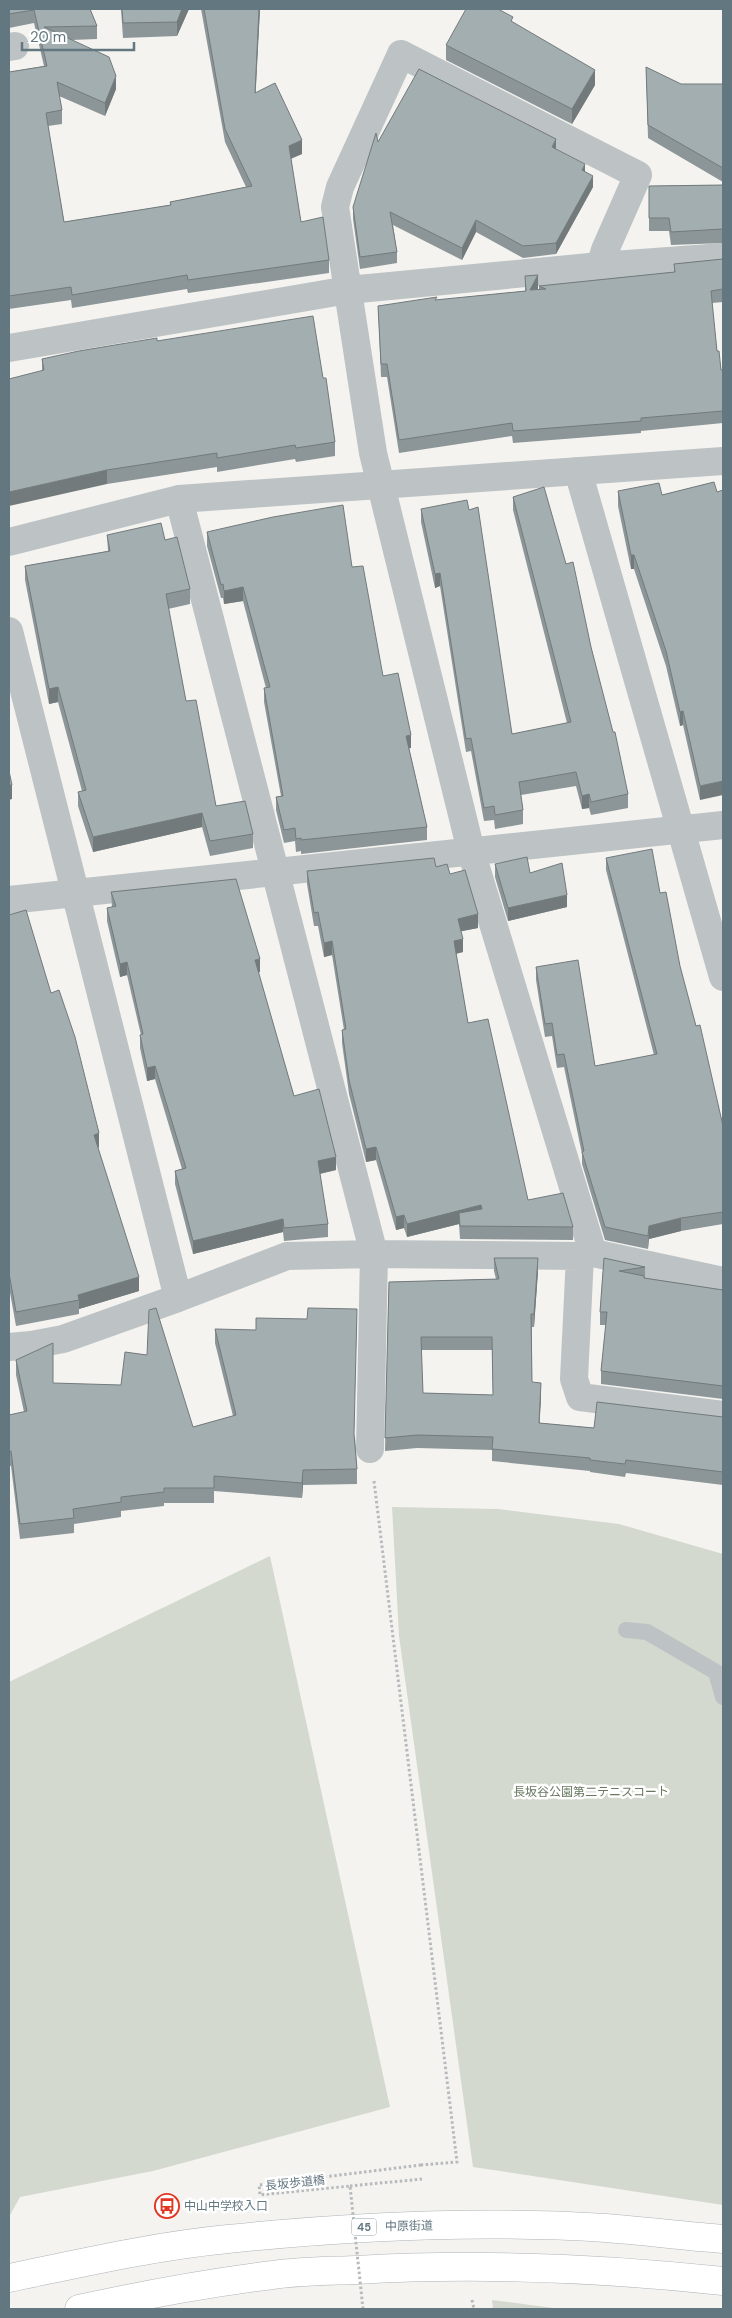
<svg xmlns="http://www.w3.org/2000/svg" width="732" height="2318" font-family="'DM Sans','Noto Sans JP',sans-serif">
<rect width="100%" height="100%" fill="#f4f3ef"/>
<path fill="#d4d9cf" d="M392,1507L498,1509L619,1524L723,1554V2205L473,2167L399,1636Z
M270,1556L390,2107L153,2171L20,2197L9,2217V1682Z
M492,2300L561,2309H493Z"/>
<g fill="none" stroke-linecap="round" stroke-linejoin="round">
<defs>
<path id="primary" d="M9,2278C81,2263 155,2246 228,2239C353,2226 481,2220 606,2228C645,2231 684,2236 723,2239
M79,2309C143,2295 208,2283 273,2275C300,2271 329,2271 356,2270C479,2263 601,2268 723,2281"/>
</defs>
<use href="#primary" stroke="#aeb4b7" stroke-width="29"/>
<path stroke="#b7babc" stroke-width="3" stroke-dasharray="2.5 2.5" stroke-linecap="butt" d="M374,1481L457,2162L421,2165
M350,2186L422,2179
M472,2300L474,2309"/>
<path stroke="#bdc2c4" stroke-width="16" d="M626,1630L647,1632L716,1672L723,1697"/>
<path stroke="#bdc2c4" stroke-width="28" d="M9,47L15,46
M9,348L348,290L600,266L723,257
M578,471L723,977
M179,499L374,1254L370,1449
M9,631L178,1298
M9,900L723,825
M593,1253L471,851L373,453L335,207L340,187L401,54L638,175L605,250L600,266
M580,1256L574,1379L580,1397L723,1415
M9,1347L31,1345L63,1339L178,1298L287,1256L374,1254L580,1256L593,1253L723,1281"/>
<path stroke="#bdc2c4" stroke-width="28" d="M9,542L179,499L723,461"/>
<use href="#primary" stroke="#fff" stroke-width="28"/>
<path stroke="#b7babc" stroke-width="3" stroke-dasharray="2.5 2.5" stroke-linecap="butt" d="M363,2309L350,2186L260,2195L259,2185L421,2165"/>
</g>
<path fill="#8c9698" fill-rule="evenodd" d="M9,9H90L97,26V39L71,40L116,89L105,116L59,96L62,110V124L48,126L64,222L170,205V202L246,187L225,142L201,9H260L255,92L302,154L291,159L301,222L329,260V273L188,293L187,289L72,308L71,300L9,309V72L44,66L34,23L9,28Z
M121,9H189L177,36L123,38Z
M446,45L595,85L572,124L446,60Z
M646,67L681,84H723V182L648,138Z
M378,142L556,149L585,172L593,187L556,254L523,258L476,232L462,260L393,225L397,252V263L360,269L353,219V207Z
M723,185V243L671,245L669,231H649V186Z
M723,259V302L712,303L717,351L721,370H723V423L641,431V433L513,443L512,436L399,453L387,377H381L378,306L525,291V276L538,288L537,290H539V286L674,272V264Z
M157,341L323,378L335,442V456L296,462L295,459L217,472V467L107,484L42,370V359Z
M714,482L700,800L683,725L680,726L666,666L634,569H631L618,506V491L662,495Z
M513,497L566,564L591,647L628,794V808L591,815L589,808L582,809L576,786L521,795L523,810V824L495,829L494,820L484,821L471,751L466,752L440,586L435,588L421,522V509L512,734L567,723L513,510Z
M207,532L352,567L383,676L411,748H409L427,827V840L301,854V851L296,852L295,841L284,843L276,810V797L281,796L264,702V688H266L243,601L224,604L223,598H221L207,546Z
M107,535L165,540L190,589V604L168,609L186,701L216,806L253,834V848L210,856L202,827L93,852L78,806V792L82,791L58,702L49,704L25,580V566L108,551Z
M606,858L660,893L723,1126V1224L681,1231L649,1239L648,1249L605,1240L582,1164V1154L564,1067L557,1068L552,1036L545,1037L536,980V967L595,1066L654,1055L606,870Z
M495,864L530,873L567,907L508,921L495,877Z
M436,867L450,874L478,928L461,931L463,952L456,954L468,1023L528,1200L573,1227V1240L460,1239L459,1224L407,1237L404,1228L396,1230L376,1160L366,1162L349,1094L342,1043V1030H344L332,955L324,957L318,926H314L307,884V871Z
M111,892L260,972H258L294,1096L336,1170L320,1174L328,1224V1237L284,1241L283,1232L193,1254L175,1184V1171L182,1169L155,1079L147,1081L140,1048V1035H141L127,975L120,977L107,921V908L112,907Z
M9,915L99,1147L98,1148L139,1291L79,1309V1314L16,1326L9,1287Z
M494,1258L538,1271L534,1327H532V1382L541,1396L539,1423L594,1428L723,1417V1485L626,1473L625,1477L590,1472V1471L492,1461V1450L417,1448L385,1451L389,1282L496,1279L494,1271ZM421,1350H492L493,1395L423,1393Z
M604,1258L645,1267V1278L723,1290V1399L601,1384V1371L606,1325H600V1312Z
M215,1329L355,1437L357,1469V1484L303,1485L302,1498L214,1491V1503H164V1506L121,1511V1517L74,1524V1533L20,1539L11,1466H9V1415L24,1412L16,1375V1360L53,1383L193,1427L233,1416L215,1343Z"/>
<path fill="#727a7c" d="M182,9H189L177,36V22Z
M259,9H260L255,106V93Z
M595,70V85L572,124V109Z
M116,76V89L105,116V103Z
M556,139V151L552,147Z
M302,140V154L289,159V146Z
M585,164V176L582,170Z
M593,176V187L556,254V243Z
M476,220V232L462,260V248Z
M538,275V288L530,303V290Z
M107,470V484L9,506V492Z
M631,555H634V569H631Z
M440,573V586L435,588V574Z
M243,587V601L224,604V591Z
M58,687V702L49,704V689Z
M683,711V725L680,726V712Z
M411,735V748L406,749V736Z
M723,781V795L700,800V786Z
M9,785H12V799L9,800Z
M589,794V808L582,809V796Z
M202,813V827L93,852V837Z
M567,895V907L508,921V908Z
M478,914V928L458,932V919Z
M463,939V952L454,954V941Z
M332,941V955L324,957V943Z
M260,959V972L255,974V960Z
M127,962V975L120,977V964Z
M155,1066V1079L147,1081V1068Z
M99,1133V1147L94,1149V1135Z
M376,1147V1160L366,1162V1149Z
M336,1157V1170L318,1174V1161Z
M481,1205V1218L459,1213V1224L407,1237V1224Z
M404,1215V1228L396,1230V1217Z
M681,1218V1231L649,1239L648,1249L649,1226Z
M283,1219V1232L193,1254V1241Z
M538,1258V1271L534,1327V1314Z
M139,1277V1291L79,1309V1300L78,1295Z
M541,1383V1396L539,1436V1423Z
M303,1470V1485L302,1498V1483Z"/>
<path fill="#a3aeb1" stroke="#727a7c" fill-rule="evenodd" d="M9,9H90L97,26L44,27L109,57L116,76L105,103L57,82L62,110L46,113L64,222L171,205L170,202L252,186L225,129L204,9H259L255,93L275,83L302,140L289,146L301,222L323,217L329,260L188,280L187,275L72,295L71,287L9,296V72L47,66L34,10L9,14Z
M122,9H182L177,22L123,23Z
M466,9H498L513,17L511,21L595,70L572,109L446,45Z
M646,67L681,84H723V168L648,125Z
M419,69L556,139L552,147L585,164L582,170L593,176L556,243L523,246L476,220L462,248L390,212L397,252L360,257L353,207L376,133L378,142Z
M723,185V229L671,232L669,218H649V186Z
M723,259V289L711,291L717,351H719L721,370H723V411L641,418V421L513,431L512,423L399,440L387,364H381L378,306L437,297L435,300L526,291L525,276L538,275L530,290L546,289L539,286L675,272L674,264Z
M313,316L323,378H326L335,442L296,448L295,445L217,458V453L107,470L9,492V379L44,370L42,359L79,351L157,338V341Z
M714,482L717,492L723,490V781L700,786L683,711L680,712L666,651L634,555H631L618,491L659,483L662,495Z
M544,487L566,564L573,562L591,647L613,732H615L628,794L591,802L589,794L582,796L576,772L519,782L523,810L495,815L494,806L484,808L471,738L466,739L440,573L435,574L421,509L467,500L469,510L478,507L512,734L571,722L513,497Z
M343,505L352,567L363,566L383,676L398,673L411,735L406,736L427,827L301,840V838L296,839L295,828L284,830L276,797L283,796L264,688L270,687L243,587L224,591L223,584L221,585L207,532L273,517Z
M161,523L165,540L177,537L190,589L166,594L186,701L196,700L216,806L245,801L253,834L210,841L202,813L93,837L78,792L86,790L58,687L49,689L25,566L110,551L107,535Z
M9,771L12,785H9Z
M652,849L660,893L666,892L680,966L696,1026L700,1025L723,1126V1212L681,1218L649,1226L648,1236L605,1227L582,1152L584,1151L564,1054L557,1055L552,1023L545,1024L536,967L578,960L595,1066L657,1054L606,858Z
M527,857L530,873L562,863L567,895L508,908L495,864Z
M434,858L436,867L447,864L450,874L465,870L478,914L458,919L463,939L454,941L468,1023L488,1019L528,1200L563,1193L573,1227L460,1226L459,1213L482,1209L481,1205L407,1224L404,1215L396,1217L376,1147L366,1149L349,1080L342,1030L346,1029L332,941L324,943L318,912L314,913L307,871Z
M236,879L260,959L255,960L294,1096L319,1089L336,1157L318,1161L328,1224L284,1228L283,1219L193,1241L175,1171L186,1168L155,1066L147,1068L140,1035L143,1034L127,962L120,964L107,908L116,906L111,892Z
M26,910L51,993L59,990L75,1037L99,1133L94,1135L139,1277L78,1295L79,1300L16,1312L9,1273V915Z
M494,1258H538L534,1314H531L532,1382L541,1383L539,1423L594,1428L597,1402L723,1417V1472L626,1460L625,1464L590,1460V1458L492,1449L493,1437L417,1435L385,1438L389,1282L499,1279ZM421,1337H492L493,1395L423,1393Z
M604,1258L645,1267L619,1271L644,1276V1278L723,1290V1386L601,1371L607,1312H600Z
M156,1308L193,1427L236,1415L215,1329L256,1330V1318L307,1319L308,1308L357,1309L354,1434L357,1469L303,1470L302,1483L214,1476V1488H164V1492L121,1497V1502L73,1509L74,1518L20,1524L11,1451L9,1452V1415L27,1411L16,1360L53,1343V1383L121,1385L125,1352L147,1355L149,1310Z"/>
<defs>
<symbol id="bus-ring" viewBox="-11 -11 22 22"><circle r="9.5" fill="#fff" stroke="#e23522" stroke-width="1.5"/><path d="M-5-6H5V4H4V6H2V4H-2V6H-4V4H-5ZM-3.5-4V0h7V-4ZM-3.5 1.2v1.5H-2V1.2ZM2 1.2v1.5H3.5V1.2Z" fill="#e23522"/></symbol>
</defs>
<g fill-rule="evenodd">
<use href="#bus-ring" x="153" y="2192" width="28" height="28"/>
</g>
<g text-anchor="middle" stroke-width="5" stroke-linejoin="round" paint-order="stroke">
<rect fill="#fff" stroke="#92a0a6" stroke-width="1" x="351.5" y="2218.5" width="25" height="17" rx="4"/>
<g font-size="11" font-weight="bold" fill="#637780">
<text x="364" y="2231">45</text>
</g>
<g font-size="12" fill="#697861" stroke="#fff">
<text x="591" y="1796">長坂谷公園第二テニスコート</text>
</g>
<g font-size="12" fill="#637780" stroke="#fff">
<text transform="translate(295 2183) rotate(-6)" y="4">長坂歩道橋</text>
<text transform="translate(409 2226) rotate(-1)" y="4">中原街道</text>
</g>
<g font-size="12" fill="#637780" stroke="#fff" text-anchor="start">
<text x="184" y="2210">中山中学校入口</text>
</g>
</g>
<rect width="732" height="2318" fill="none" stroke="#637780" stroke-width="20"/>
<path d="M22 42v8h112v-8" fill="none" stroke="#637780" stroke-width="2.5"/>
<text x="30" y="42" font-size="15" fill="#637780" stroke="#ffffff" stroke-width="4" paint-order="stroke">20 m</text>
</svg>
